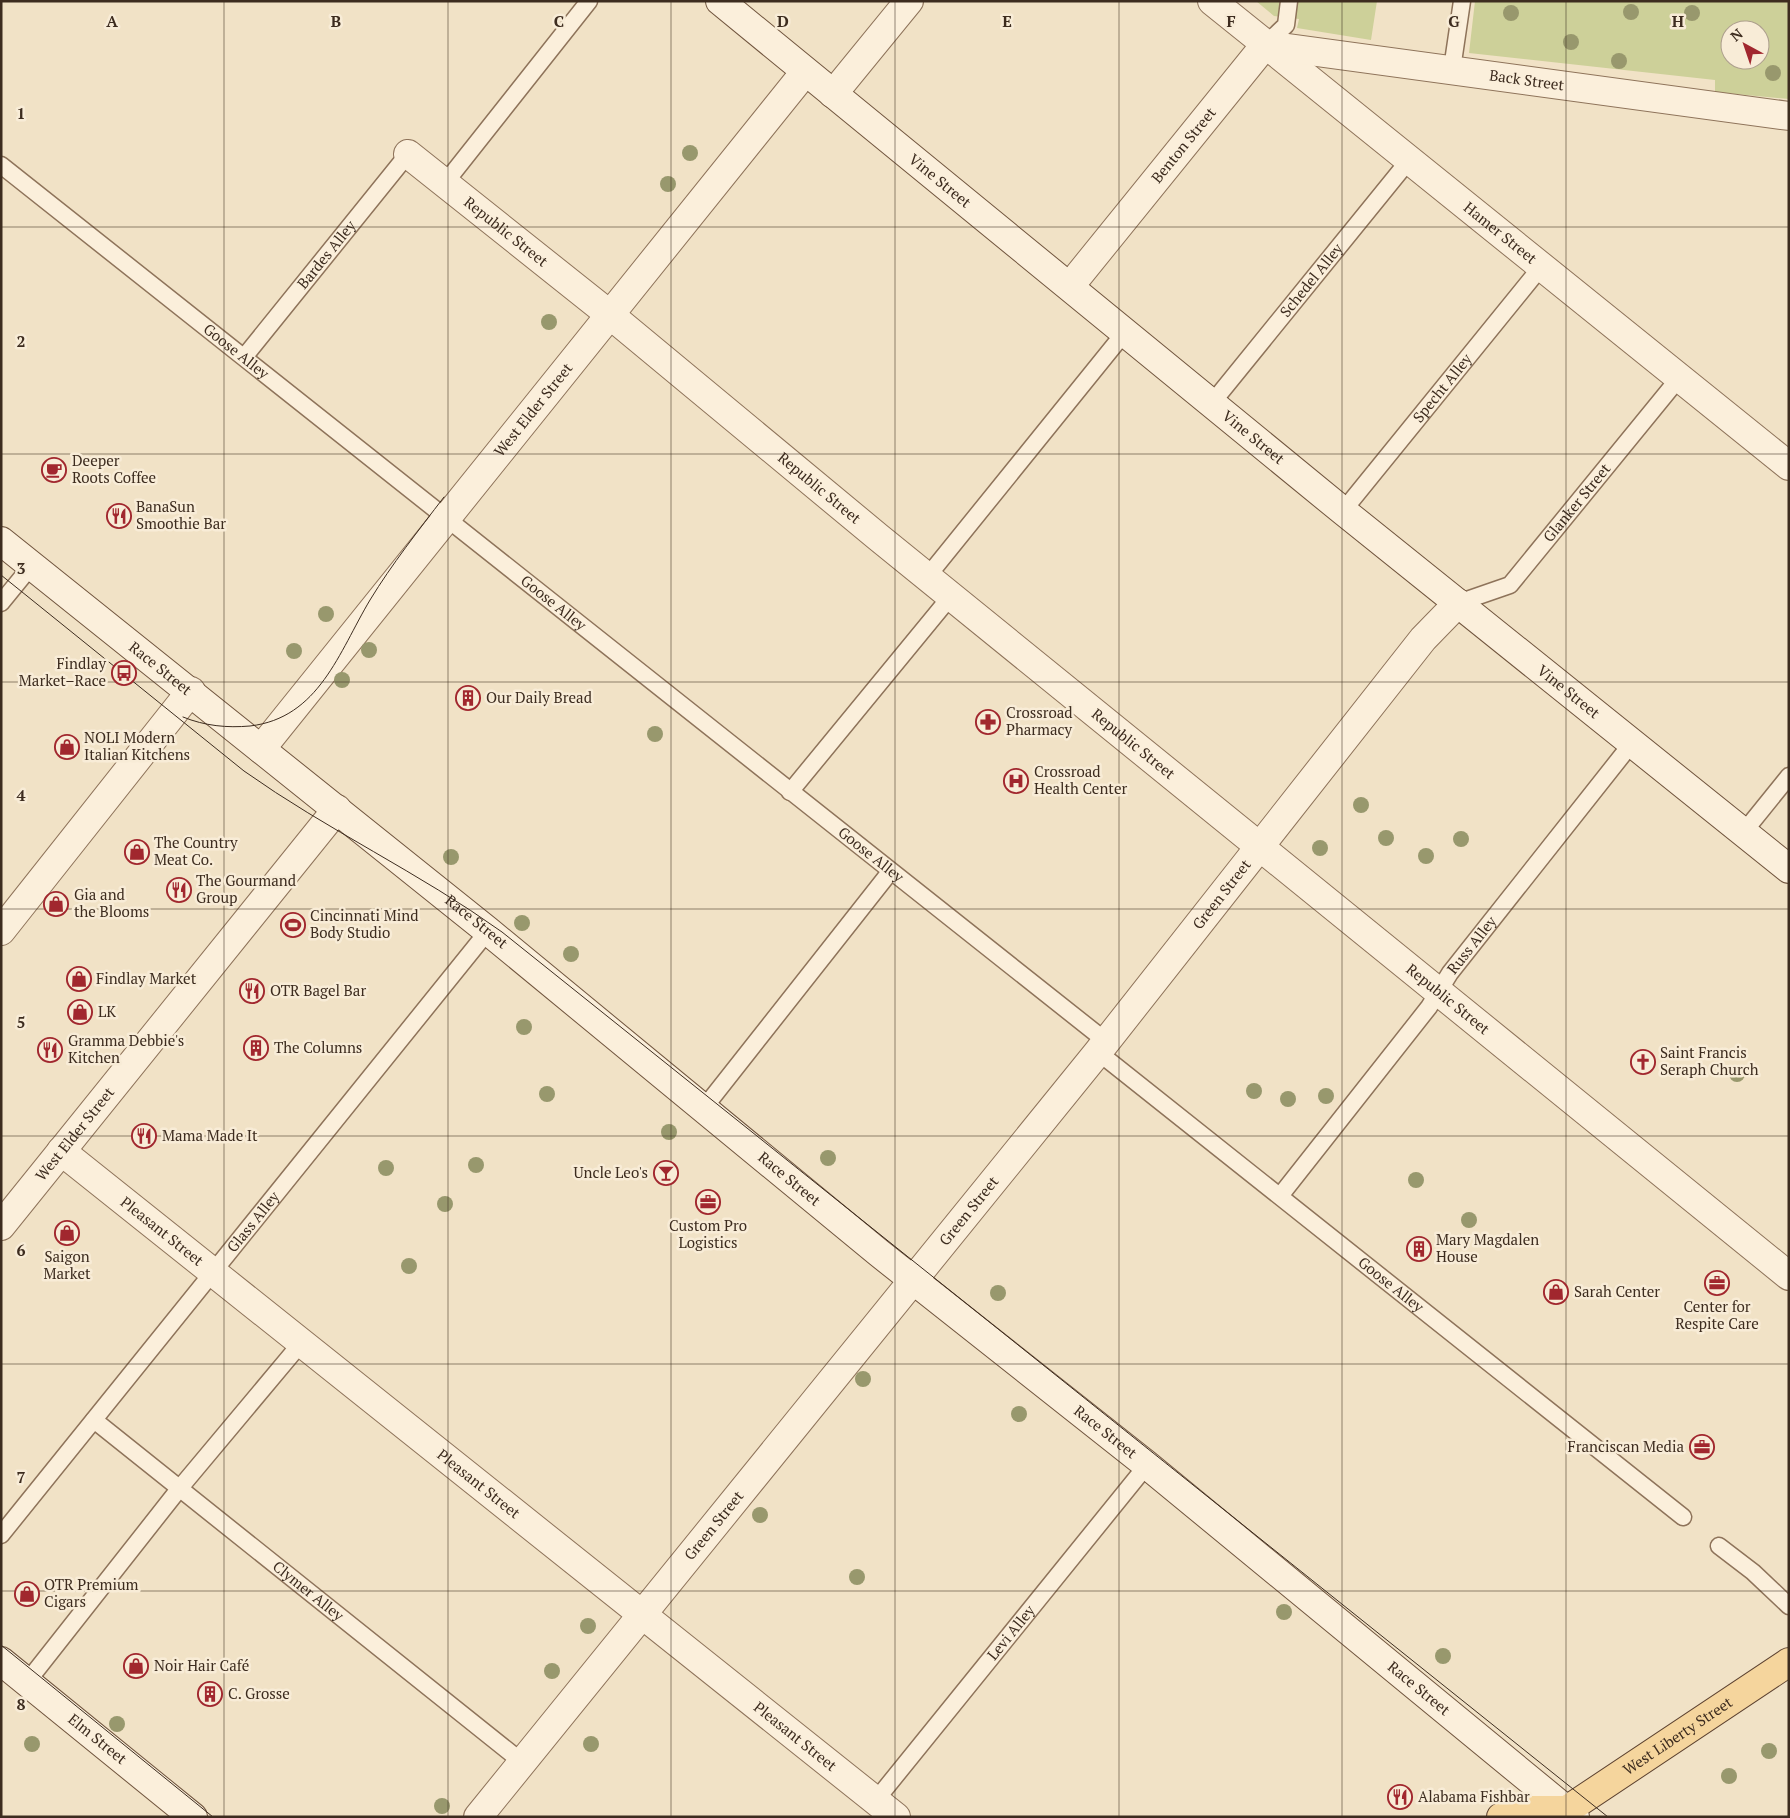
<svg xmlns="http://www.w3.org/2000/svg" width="1790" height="1818" font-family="'PT Serif',serif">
<rect width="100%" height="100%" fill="#f1e2c6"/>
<path fill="#cdd099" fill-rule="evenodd" d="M1256,1H1377L1371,40L1297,28L1299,19L1274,16Z
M1475,1H1789V99L1715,92V80L1469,53ZM1730,30H1760V60H1730Z"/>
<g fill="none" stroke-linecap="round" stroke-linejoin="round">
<defs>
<g id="lane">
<path d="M1265,45L1286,25L1289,1"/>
<path d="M1452,69L1462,1"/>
<path id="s1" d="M1,165L1107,1042"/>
<path d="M445,183L589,1"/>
<path id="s2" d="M245,356L408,154"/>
<path id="s3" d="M1212,403L1410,159"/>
<path id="s4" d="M1343,511L1541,267"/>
<path d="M927,577L1125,332"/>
<path d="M1,603L32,565"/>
<path id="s5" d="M1458,603L1510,585L1679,378"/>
<path d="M790,792L951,596"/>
<path d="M1743,833L1789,776"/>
<path id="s6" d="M1098,1052L1683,1517"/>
<path d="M704,1108L890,872"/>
<path id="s7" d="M1280,1196L1429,1007L1450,973L1632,743"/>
<path id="s8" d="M94,1420L522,1762"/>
<path id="s9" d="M1,1535L488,931"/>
<path d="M1719,1546L1753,1572L1789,1606"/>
<path d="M27,1682L179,1489L302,1342"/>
<path id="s10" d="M876,1800L1147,1465"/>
</g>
<g id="street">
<path id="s11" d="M1212,1L1789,466"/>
<path d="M833,94L909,1"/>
<path id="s12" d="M408,154L609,314L878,537L1789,1276"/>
<path id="s13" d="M1070,286L1265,45L1789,116"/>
<path id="s14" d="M261,749L805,72"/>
<path d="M1,931L191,691"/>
<path id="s15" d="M61,1151L896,1817"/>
<path id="s16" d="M1,1226L337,809"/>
<path id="s17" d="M478,1817L1098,1052L1423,639L1458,603"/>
</g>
<g id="secondary">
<path id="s18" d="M720,1L1343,511L1789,869"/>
<path id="s19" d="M1,541L488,931L879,1253L1147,1465L1575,1817"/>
<path id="s20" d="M1,1661L193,1817"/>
</g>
<g id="primary">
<path id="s21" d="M1501,1817L1531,1810H1567L1789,1662"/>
</g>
</defs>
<use href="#lane" stroke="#8e735a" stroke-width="19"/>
<use href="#street" stroke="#8e735a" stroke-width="30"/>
<use href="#secondary" stroke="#70543d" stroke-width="30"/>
<use href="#primary" stroke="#5c412f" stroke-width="30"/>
<use href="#lane" stroke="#fbefdb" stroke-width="16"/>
<use href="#street" stroke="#fbefdb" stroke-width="28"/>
<use href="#secondary" stroke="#fbefdb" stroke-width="28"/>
<use href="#primary" stroke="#f5d59d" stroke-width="28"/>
<path stroke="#3d2c1f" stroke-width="1" d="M1,575L244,771C327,830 420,873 502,932L1608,1817
M183,717C205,726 227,728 250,726C319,718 339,652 370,600C392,564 418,531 444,497
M1,1645L213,1817"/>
</g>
<g fill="#98986d">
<circle cx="1631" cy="12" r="8"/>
<circle cx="1511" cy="13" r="8"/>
<circle cx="1692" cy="13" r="8"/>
<circle cx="1571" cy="42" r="8"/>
<circle cx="1619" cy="61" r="8"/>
<circle cx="1773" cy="73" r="8"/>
<circle cx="690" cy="153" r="8"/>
<circle cx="668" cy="184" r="8"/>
<circle cx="549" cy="322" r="8"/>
<circle cx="326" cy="614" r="8"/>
<circle cx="369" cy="650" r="8"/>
<circle cx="294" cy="651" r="8"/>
<circle cx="342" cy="680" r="8"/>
<circle cx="655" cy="734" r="8"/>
<circle cx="1361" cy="805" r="8"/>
<circle cx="1386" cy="838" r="8"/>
<circle cx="1461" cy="839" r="8"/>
<circle cx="1320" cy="848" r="8"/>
<circle cx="1426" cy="856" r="8"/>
<circle cx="451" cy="857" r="8"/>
<circle cx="522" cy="923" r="8"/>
<circle cx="571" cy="954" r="8"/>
<circle cx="524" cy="1027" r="8"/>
<circle cx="1737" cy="1074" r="8"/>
<circle cx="1254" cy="1091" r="8"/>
<circle cx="547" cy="1094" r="8"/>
<circle cx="1326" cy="1096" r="8"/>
<circle cx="1288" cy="1099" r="8"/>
<circle cx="669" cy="1132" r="8"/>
<circle cx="828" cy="1158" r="8"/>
<circle cx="476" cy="1165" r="8"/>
<circle cx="386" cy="1168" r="8"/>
<circle cx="1416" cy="1180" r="8"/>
<circle cx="445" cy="1204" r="8"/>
<circle cx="1469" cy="1220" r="8"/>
<circle cx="409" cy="1266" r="8"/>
<circle cx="998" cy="1293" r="8"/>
<circle cx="863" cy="1379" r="8"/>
<circle cx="1019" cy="1414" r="8"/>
<circle cx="760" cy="1515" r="8"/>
<circle cx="857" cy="1577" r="8"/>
<circle cx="1284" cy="1612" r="8"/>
<circle cx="588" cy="1626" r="8"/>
<circle cx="1443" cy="1656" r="8"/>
<circle cx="552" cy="1671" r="8"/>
<circle cx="117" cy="1724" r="8"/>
<circle cx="32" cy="1744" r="8"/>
<circle cx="591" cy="1744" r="8"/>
<circle cx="1769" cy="1751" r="8"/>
<circle cx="1729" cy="1776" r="8"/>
<circle cx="442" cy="1806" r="8"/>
</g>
<path fill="none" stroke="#3d2c1f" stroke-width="1" stroke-opacity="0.55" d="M224,1V1817M448,1V1817M671,1V1817M895,1V1817M1119,1V1817M1342,1V1817M1566,1V1817M1,227H1789M1,454H1789M1,682H1789M1,909H1789M1,1136H1789M1,1364H1789M1,1591H1789"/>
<defs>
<symbol id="cafe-ring" viewBox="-11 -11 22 22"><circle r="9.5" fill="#f8ecd7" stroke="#a1272e" stroke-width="1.5"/><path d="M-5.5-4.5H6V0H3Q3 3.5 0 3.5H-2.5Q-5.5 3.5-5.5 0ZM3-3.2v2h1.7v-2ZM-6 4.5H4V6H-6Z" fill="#a1272e"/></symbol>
<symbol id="restaurant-ring" viewBox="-11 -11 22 22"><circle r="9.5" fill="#f8ecd7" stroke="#a1272e" stroke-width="1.5"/><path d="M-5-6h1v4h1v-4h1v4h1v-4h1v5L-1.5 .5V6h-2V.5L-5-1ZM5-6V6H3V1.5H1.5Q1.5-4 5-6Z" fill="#a1272e"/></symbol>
<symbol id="bus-ring" viewBox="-11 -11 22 22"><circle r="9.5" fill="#f8ecd7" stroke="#a1272e" stroke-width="1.5"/><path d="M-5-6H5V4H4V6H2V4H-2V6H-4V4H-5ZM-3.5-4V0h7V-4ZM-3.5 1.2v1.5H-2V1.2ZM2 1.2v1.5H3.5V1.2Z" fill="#a1272e"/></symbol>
<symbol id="building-ring" viewBox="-11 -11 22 22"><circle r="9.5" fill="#f8ecd7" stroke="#a1272e" stroke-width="1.5"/><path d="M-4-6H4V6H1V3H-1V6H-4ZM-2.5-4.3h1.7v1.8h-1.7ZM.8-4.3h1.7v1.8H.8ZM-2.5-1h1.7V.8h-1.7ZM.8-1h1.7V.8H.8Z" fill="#a1272e"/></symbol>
<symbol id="pharmacy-ring" viewBox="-11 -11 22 22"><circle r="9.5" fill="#f8ecd7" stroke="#a1272e" stroke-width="1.5"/><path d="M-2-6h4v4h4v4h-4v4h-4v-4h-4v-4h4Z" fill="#a1272e"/></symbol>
<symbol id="shop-ring" viewBox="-11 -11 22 22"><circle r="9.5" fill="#f8ecd7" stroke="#a1272e" stroke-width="1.5"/><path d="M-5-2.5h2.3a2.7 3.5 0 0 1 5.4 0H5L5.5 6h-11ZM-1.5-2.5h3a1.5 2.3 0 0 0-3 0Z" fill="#a1272e"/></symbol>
<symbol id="hospital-ring" viewBox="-11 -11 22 22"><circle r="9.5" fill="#f8ecd7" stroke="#a1272e" stroke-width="1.5"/><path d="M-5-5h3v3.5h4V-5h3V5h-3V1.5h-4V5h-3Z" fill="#a1272e"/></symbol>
<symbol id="stadium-ring" viewBox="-11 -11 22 22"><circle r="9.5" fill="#f8ecd7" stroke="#a1272e" stroke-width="1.5"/><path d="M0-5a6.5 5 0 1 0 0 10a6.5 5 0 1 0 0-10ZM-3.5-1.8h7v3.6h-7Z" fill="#a1272e"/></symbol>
<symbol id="church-ring" viewBox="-11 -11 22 22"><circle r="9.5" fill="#f8ecd7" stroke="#a1272e" stroke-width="1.5"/><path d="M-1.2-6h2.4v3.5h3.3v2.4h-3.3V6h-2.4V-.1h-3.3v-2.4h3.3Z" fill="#a1272e"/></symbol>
<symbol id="bar-ring" viewBox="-11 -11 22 22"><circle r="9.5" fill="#f8ecd7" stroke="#a1272e" stroke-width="1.5"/><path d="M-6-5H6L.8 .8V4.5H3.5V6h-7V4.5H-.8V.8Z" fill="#a1272e"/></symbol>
<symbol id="office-ring" viewBox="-11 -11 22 22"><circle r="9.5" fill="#f8ecd7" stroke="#a1272e" stroke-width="1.5"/><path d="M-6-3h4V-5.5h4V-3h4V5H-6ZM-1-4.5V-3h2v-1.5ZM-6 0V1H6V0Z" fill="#a1272e"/></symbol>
</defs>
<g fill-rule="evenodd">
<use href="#cafe-ring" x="40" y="456" width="28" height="28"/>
<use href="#restaurant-ring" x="105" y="502" width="28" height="28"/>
<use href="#bus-ring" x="110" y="659" width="28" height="28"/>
<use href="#building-ring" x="454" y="684" width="28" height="28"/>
<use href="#pharmacy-ring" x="974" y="708" width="28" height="28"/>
<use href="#shop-ring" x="53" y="733" width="28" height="28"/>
<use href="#hospital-ring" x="1002" y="767" width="28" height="28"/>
<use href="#shop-ring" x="123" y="838" width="28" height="28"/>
<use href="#restaurant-ring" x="165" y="876" width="28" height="28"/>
<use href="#shop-ring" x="42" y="890" width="28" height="28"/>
<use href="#stadium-ring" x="279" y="911" width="28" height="28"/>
<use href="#shop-ring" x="65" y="965" width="28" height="28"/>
<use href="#restaurant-ring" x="238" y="977" width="28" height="28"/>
<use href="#shop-ring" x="66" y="998" width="28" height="28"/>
<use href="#building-ring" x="242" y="1034" width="28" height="28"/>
<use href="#restaurant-ring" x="36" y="1036" width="28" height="28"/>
<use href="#church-ring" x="1629" y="1048" width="28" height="28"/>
<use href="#restaurant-ring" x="130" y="1122" width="28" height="28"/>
<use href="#bar-ring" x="652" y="1159" width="28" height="28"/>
<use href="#office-ring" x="694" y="1188" width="28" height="28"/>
<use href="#shop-ring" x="53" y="1219" width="28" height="28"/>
<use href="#building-ring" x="1405" y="1235" width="28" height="28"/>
<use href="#office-ring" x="1703" y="1269" width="28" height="28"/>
<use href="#shop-ring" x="1542" y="1278" width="28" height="28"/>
<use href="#office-ring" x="1688" y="1433" width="28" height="28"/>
<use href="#shop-ring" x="13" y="1580" width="28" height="28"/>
<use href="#shop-ring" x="122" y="1652" width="28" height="28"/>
<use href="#building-ring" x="196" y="1680" width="28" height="28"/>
<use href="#restaurant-ring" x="1386" y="1783" width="28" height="28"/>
</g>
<g text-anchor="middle" stroke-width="5" stroke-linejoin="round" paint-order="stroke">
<g font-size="15" fill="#3d2c1f" stroke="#f8ecd7">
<text dy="5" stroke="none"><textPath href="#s13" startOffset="574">Back Street</textPath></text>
<text dy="5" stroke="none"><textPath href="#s13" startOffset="181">Benton Street</textPath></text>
<text dy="5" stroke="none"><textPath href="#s18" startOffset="284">Vine Street</textPath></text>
<text dy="5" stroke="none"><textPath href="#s12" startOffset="125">Republic Street</textPath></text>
<text dy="5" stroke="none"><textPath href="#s11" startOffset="370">Hamer Street</textPath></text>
<text dy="5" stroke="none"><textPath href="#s2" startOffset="130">Bardes Alley</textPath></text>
<text dy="5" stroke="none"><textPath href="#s3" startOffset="158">Schedel Alley</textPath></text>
<text dy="5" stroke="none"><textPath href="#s1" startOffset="300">Goose Alley</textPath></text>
<text dy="5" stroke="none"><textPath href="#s4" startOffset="158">Specht Alley</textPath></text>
<text dy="5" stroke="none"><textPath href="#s14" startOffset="435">West Elder Street</textPath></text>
<text dy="5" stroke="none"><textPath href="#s18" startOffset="689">Vine Street</textPath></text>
<text dy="5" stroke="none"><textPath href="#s12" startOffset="530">Republic Street</textPath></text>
<text dy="5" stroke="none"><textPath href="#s5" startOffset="161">Glanker Street</textPath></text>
<text dy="5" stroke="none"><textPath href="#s1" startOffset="705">Goose Alley</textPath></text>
<text dy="5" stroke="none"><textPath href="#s19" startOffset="204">Race Street</textPath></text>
<text dy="5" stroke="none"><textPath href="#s18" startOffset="1094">Vine Street</textPath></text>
<text dy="5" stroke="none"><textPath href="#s12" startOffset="935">Republic Street</textPath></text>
<text dy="5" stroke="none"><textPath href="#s1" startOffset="1110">Goose Alley</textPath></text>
<text dy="5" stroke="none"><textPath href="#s17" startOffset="1185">Green Street</textPath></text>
<text dy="5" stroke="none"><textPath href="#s19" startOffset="609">Race Street</textPath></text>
<text dy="5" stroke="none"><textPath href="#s7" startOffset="316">Russ Alley</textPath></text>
<text dy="5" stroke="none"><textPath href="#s12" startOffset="1340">Republic Street</textPath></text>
<text dy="5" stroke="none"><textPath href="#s16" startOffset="118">West Elder Street</textPath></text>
<text dy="5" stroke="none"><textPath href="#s19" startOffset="1014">Race Street</textPath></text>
<text dy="5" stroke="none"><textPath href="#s17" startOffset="780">Green Street</textPath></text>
<text dy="5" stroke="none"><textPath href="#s9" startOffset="402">Glass Alley</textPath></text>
<text dy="5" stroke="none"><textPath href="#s15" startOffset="129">Pleasant Street</textPath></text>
<text dy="5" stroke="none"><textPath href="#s6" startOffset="374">Goose Alley</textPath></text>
<text dy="5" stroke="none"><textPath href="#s19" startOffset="1419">Race Street</textPath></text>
<text dy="5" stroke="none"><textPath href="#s15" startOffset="534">Pleasant Street</textPath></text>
<text dy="5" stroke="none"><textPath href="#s17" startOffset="375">Green Street</textPath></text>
<text dy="5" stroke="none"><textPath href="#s8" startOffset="274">Clymer Alley</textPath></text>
<text dy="5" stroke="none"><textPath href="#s10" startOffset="215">Levi Alley</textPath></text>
<text dy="5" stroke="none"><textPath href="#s19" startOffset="1824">Race Street</textPath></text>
<text dy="5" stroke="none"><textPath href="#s21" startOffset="200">West Liberty Street</textPath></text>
<text dy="5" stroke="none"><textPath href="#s15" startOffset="939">Pleasant Street</textPath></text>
<text dy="5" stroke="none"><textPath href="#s20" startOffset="124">Elm Street</textPath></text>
</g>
<g font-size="15" fill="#3d2c1f" stroke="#f8ecd7" text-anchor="start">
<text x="72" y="466">Deeper<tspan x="72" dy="17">Roots Coffee</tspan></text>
<text x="136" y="512">BanaSun<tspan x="136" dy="17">Smoothie Bar</tspan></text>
<text x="106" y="669" text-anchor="end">Findlay<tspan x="106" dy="17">Market–Race</tspan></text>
<text x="486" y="703">Our Daily Bread</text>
<text x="1006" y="718">Crossroad<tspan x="1006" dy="17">Pharmacy</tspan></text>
<text x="84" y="743">NOLI Modern<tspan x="84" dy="17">Italian Kitchens</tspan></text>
<text x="1034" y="777">Crossroad<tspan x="1034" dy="17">Health Center</tspan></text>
<text x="154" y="848">The Country<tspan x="154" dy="17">Meat Co.</tspan></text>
<text x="196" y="886">The Gourmand<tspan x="196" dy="17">Group</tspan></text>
<text x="74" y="900">Gia and<tspan x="74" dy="17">the Blooms</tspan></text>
<text x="310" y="921">Cincinnati Mind<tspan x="310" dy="17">Body Studio</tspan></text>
<text x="96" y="984">Findlay Market</text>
<text x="270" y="996">OTR Bagel Bar</text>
<text x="98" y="1017">LK</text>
<text x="68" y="1046">Gramma Debbie's<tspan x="68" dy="17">Kitchen</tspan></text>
<text x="274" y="1053">The Columns</text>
<text x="1660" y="1058">Saint Francis<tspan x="1660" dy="17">Seraph Church</tspan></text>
<text x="162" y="1141">Mama Made It</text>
<text x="648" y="1178" text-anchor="end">Uncle Leo's</text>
<text x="708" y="1231" text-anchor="middle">Custom Pro<tspan x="708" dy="17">Logistics</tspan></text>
<text x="1436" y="1245">Mary Magdalen<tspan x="1436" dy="17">House</tspan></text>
<text x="67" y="1262" text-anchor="middle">Saigon<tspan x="67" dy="17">Market</tspan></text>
<text x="1574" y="1297">Sarah Center</text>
<text x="1717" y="1312" text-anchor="middle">Center for<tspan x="1717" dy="17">Respite Care</tspan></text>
<text x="1684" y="1452" text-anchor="end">Franciscan Media</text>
<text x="44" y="1590">OTR Premium<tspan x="44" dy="17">Cigars</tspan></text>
<text x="154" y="1671">Noir Hair Café</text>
<text x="228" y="1699">C. Grosse</text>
<text x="1418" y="1802">Alabama Fishbar</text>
</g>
</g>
<g font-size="16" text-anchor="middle" font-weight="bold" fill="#3d2c1f" stroke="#f8ecd7" stroke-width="5" stroke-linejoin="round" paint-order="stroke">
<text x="112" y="27">A</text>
<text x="336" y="27">B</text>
<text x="559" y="27">C</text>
<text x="783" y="27">D</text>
<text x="1007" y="27">E</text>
<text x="1231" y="27">F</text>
<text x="1454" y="27">G</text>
<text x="1678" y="27">H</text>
<text x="21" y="119">1</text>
<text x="21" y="347">2</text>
<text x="21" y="574">3</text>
<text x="21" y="801">4</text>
<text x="21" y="1028">5</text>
<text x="21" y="1256">6</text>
<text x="21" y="1483">7</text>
<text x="21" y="1710">8</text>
</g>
<rect width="1790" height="1818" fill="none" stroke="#3d2c1f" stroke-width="5"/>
<g transform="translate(1745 45) rotate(320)"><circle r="24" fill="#f8ecd7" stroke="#ad9f8d"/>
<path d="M0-4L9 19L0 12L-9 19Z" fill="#a1272e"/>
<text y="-8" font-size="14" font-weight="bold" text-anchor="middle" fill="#3d2c1f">N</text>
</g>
</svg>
